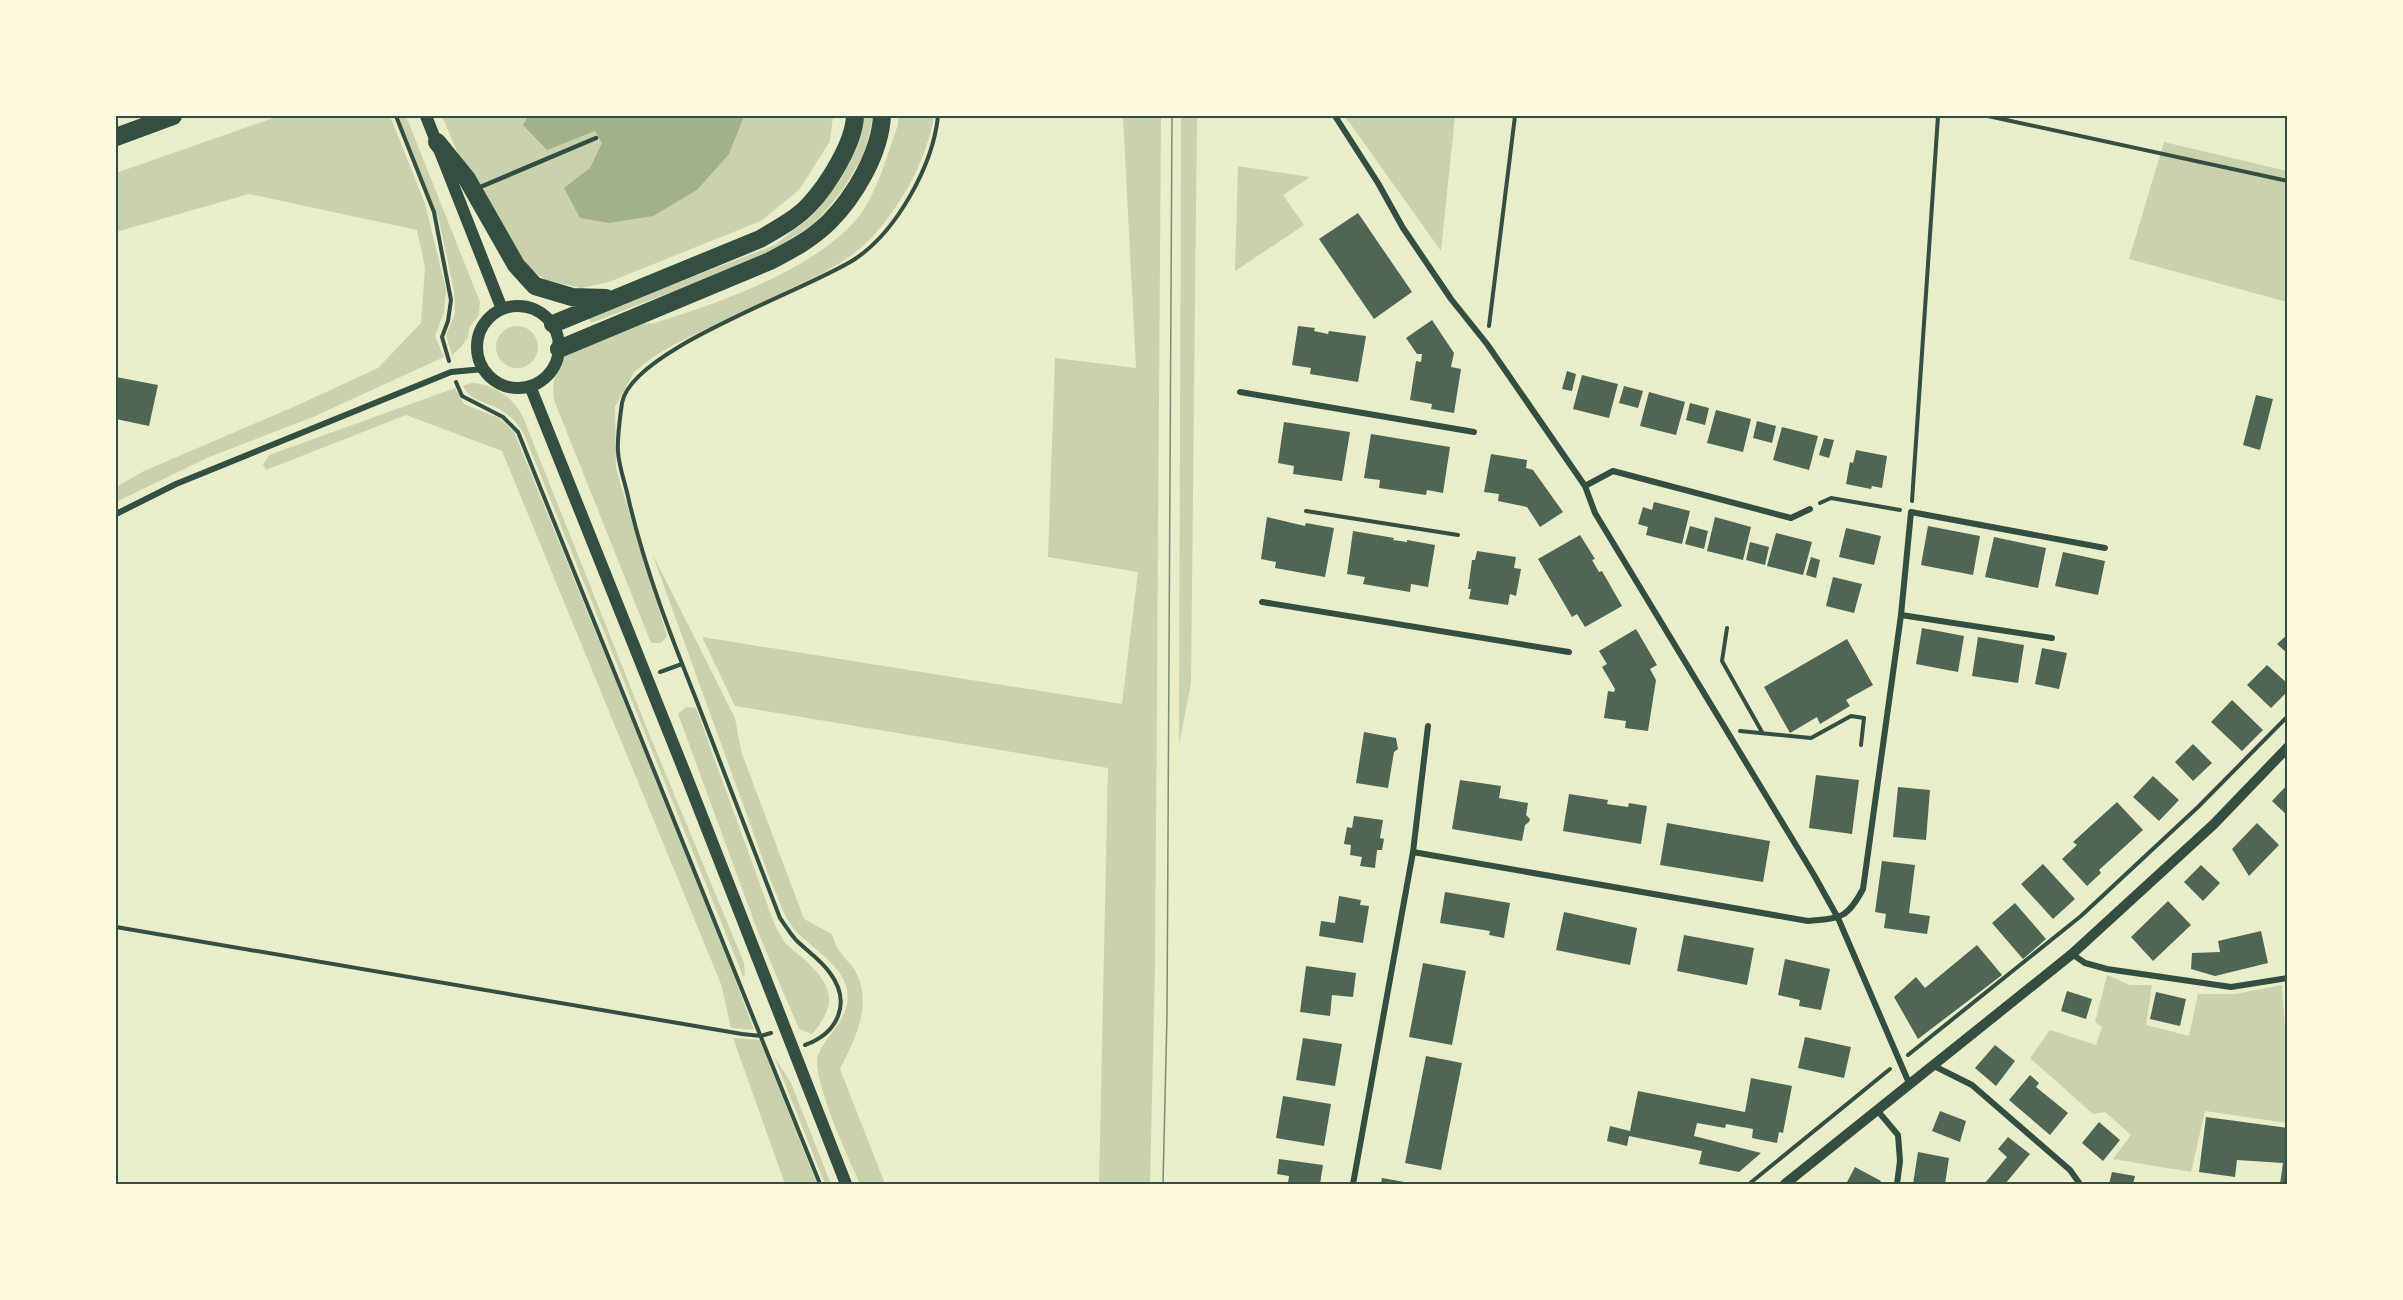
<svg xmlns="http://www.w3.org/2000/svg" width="2403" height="1300" font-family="Mulish,sans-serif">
<rect width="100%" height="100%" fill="#e9edc9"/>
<path fill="#cad2ad" d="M279,116H390L425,204L446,289L444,312L435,336L444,357L313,417L209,457L116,502V487L144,471L298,405L378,368L421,323L425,268L417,230L249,194L116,232V173Z
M398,116H406L480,302L479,315L469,328L468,337L461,347L452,355L446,335L455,314L454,291L439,220Z
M442,116H833L830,141L799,190L761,221L609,282L581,288L546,280L531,270L506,235L459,156Z
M861,116H873L865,153L842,191L814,224L760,258L591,323L588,317L775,245L813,215L841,179L860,125Z
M898,116H934C927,163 891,226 852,255C830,271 804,282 779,294C744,311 710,327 675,344L653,357L634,372L615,407L616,469L667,636L661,643H651L554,400C552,386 554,369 564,357C569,352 620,328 630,325C640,322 651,325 661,321C723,302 811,270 855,221C877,196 886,157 898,125Z
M1123,116H1161L1155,968L1150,1184H1099L1108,768L735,706L702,637L1122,704L1138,572L1048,557L1055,358L1136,368Z
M1181,116H1197L1191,683L1179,745Z
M1344,116H1455L1441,251L1349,122Z
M2164,142L2287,171V302L2129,259Z
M1238,166L1310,177L1283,195L1304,225L1235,271Z
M496 347a21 21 0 1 1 42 0a21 21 0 1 1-42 0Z
M471,383C492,383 514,398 523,417L648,731L744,963L745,975L743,976L524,434C517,422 508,413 495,407C482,401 470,400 463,386Z
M455,388L464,404L499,418L514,432L716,927L754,1030L731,1028L721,984L502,451L406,415L266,470L263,465L269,455Z
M652,553L735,718L741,751L804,919L832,934C838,957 849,958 857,974C872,1007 855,1039 840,1069L885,1184H860C850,1161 810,1075 818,1055C827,1033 852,1018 847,990C843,963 805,945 791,925C782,912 777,894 770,879Z
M686,707L696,708L774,923C777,929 780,935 783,940C788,947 797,953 804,959C832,985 839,1003 812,1034L799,1029L758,932L678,714Z
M2107,975L2130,985H2152L2146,1025L2189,1036L2198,994H2235L2282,985L2285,1031L2288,1032L2287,1123L2205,1111L2191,1172L2113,1159L2131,1135L2105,1112L2093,1114L2030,1058L2050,1030L2096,1045L2102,1027L2095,1022Z
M733,1038L760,1040L817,1184H785Z
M774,1056L791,1083L831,1184H825Z"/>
<path fill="#a3b18a" d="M528,116H744L729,154L697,190L653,216L609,223L580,218L564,188L590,168L602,143L595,131L547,150L523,125Z"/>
<path fill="#4f6655" d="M1358,213L1412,292L1374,319L1319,239Z
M1432,320L1454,353L1451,367L1461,369L1454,413L1431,409L1432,404L1410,400L1416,361L1421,362L1422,354H1417L1406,338Z
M1298,326L1315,328L1314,331L1328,334L1329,331L1366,336L1358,382L1310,374L1311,368L1292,365Z
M1567,371L1576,374L1572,391L1562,389Z
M1582,375L1618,384L1609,418L1573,409Z
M116,377L158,385L149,426L116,419Z
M1624,386L1643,391L1638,408L1619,403Z
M1649,392L1685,402L1676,435L1640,426Z
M2256,395L2273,399L2260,450L2243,445Z
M1690,403L1709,408L1705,425L1686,420Z
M1716,410L1751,419L1743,452L1707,443Z
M1757,421L1776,426L1772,443L1753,438Z
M1284,422L1350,432L1342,481L1293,474L1294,466L1278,463Z
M1782,427L1818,436L1809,470L1773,460Z
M1371,434L1450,447L1443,493L1427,490L1426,495L1379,488L1380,480L1364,478Z
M1824,438L1834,440L1829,458L1819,455Z
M1856,450L1887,456L1882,488L1872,486L1871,489L1846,484L1850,462L1853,463Z
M1491,454L1527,460L1526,468L1533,470L1563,512L1540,527L1527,507L1498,501L1499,494L1484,492Z
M1654,502L1690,511L1682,544L1646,535L1648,527L1638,524L1643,507L1652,510Z
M1267,517L1305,526L1306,523L1334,528L1325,577L1275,568L1276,562L1261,559Z
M1715,517L1751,527L1743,560L1707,551Z
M1690,526L1708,531L1704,549L1685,544Z
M1928,526L1980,536L1973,575L1921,565Z
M1846,528L1881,536L1874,565L1839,557Z
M1353,531L1394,538L1393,540L1407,542V540L1435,545L1428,587L1411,584L1410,592L1363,584L1365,577L1347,574Z
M1776,533L1812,542L1803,575L1767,566Z
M1580,535L1595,559L1592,560L1599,572L1602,571L1622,606L1585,627L1577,614L1572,617L1538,559Z
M1994,537L2046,548L2038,588L1985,577Z
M1750,542L1769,547L1765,565L1746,560Z
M1477,551L1516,557L1514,568L1521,569L1516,596L1510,594L1508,605L1469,599L1471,589H1468L1472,560H1475Z
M2063,552L2105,561L2098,595L2055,586Z
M1811,557L1820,560L1816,578L1806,575Z
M1833,577L1862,584L1854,613L1826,606Z
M1922,628L1964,636L1958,672L1916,664Z
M1636,629L1657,665L1650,669L1656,680L1648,731L1625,728L1626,721L1604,718L1608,691L1614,692L1615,689L1602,667L1607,664L1599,651Z
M2288,634V654L2277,644Z
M1978,637L2024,645L2018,683L1972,676Z
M1847,639L1873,685L1846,700L1850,706L1820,724L1817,717L1790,733L1764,687Z
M2042,648L2067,653L2059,689L2035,684Z
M2267,665L2288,684V691L2271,708L2247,685Z
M2232,700L2263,730L2242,751L2211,722Z
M1364,732L1396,738L1398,749L1394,752L1388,788L1356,783Z
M2193,744L2212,763L2193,781L2175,762Z
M1816,775L1859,780L1852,834L1809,828Z
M2153,776L2179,800L2159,821L2133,797Z
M1460,780L1501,786L1499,798L1528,803L1526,815L1530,819L1529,822L1525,825L1522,841L1452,829Z
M2288,784V816L2272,801Z
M1898,787L1930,790L1926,840L1893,837Z
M1569,794L1608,800L1607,804L1628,807L1629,803L1647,806L1641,844L1563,831Z
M2117,802L2143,830L2099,870L2101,873L2087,886L2062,859L2077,845L2073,842Z
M1354,816L1383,820L1380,838L1384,839L1382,850H1377L1375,868L1360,866L1362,857L1350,855L1351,845L1344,844L1347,827L1352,828Z
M1667,823L1770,841L1763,882L1660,865Z
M2257,823L2279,845L2249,876L2232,849Z
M1882,861L1915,865L1909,913L1930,916L1927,934L1884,928L1886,914L1875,912Z
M2043,864L2075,899L2053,919L2021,884Z
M2201,865L2220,883L2203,901L2184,882Z
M1445,892L1510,903L1504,938L1489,935L1490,931L1440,923Z
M1339,896L1361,900L1360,905L1369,906L1363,943L1319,936L1321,921L1335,923Z
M2168,901L2191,925L2153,961L2131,937Z
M2015,903L2046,939L2023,959L1992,923Z
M1564,912L1637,928L1630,965L1556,950Z
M2261,931L2268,963L2215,976L2191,969L2192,953L2220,952L2218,941Z
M1684,935L1754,948L1747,985L1677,971Z
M1977,945L2002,975L1918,1039L1894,997L1916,977L1925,988Z
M1785,959L1830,969L1821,1010L1799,1006L1800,1000L1778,995Z
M1423,963L1466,971L1452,1045L1409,1037Z
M1306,966L1356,973L1353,997L1332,995L1330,1016L1300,1012Z
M2067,991L2092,999L2086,1019L2061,1011Z
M2156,992L2186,999L2180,1026L2150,1019Z
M1805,1037L1851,1047L1844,1078L1798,1068Z
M1303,1038L1342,1044L1335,1086L1296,1080Z
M1995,1045L2015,1061L1996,1086L1975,1068Z
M1426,1056L1462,1063L1441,1170L1405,1163Z
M2030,1075L2039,1083L2036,1087L2068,1113L2050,1135L2009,1100Z
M1751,1078L1792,1086L1783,1133L1779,1132L1777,1143L1752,1138L1753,1129L1726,1124L1725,1128L1697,1123L1694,1136L1761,1153L1739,1172L1699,1164L1702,1151L1629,1136L1627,1146L1607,1141L1610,1126L1630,1131L1638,1091L1745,1112Z
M1283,1096L1331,1104L1324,1146L1276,1138Z
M1940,1111L1966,1121L1960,1142L1932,1131Z
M2206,1117L2288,1128V1184H2280L2283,1163L2237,1160L2235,1177L2199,1172Z
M2099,1122L2120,1140L2103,1161L2082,1143Z
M2008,1137L2030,1154L2005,1184H1987L1985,1183L2007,1157L1998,1149Z
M1918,1152L1949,1158L1945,1184H1913Z
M1279,1159L1323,1165L1320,1184H1288L1289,1176L1277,1174Z
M1855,1167L1881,1181L1880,1184H1846Z
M2112,1172L2135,1176L2133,1184H2109Z
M1382,1178L1410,1183L1409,1184H1381Z"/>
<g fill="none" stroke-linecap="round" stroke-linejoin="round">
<path stroke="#344e41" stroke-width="4" d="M396,116L434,212L451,300L448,321L442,337L449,361
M1988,116L2288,181
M1489,326L1515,116
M456,382L462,396L503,417L518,432L820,1184
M1912,501L1938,116
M1820,503L1831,498L1900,510
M1306,511L1458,535
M1727,628L1722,661L1762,732
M660,672L682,664
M1740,731L1811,738L1851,716L1864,718L1861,745
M116,927L742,1034L761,1036L771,1033
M805,1045C838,1033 852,1003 830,973C821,960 807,951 796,940C790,933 785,925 780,918C752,845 724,772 696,699C670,634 645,569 629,501C626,485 619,468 618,452C617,437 620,418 622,403C631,349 808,290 855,259C897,231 933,165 938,116
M1908,1055L2081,916L2198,807L2288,716
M1749,1184L1890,1069"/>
<path stroke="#344e41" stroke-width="4.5" d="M478,188L596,138"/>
<path stroke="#344e41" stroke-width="6" d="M1335,116L1378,183L1403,228L1451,299L1487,344L1585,486L1595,513L1814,875L1838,918L1909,1083
M1240,392L1474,432
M1585,486L1613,471L1791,518L1810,509
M116,514L176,484L451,372L484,369
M1262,602L1569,652
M1901,615L2052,638
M1413,852L1808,921C1841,918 1847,919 1863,889L1901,615L1911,512L2105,548
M2072,954L2085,963L2107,969L2231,987L2288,978
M1934,1066L1972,1085L2070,1170L2080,1184
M1877,1110L1898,1135L1900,1161L1897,1184
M1353,1184L1413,852L1428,726"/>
<path stroke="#344e41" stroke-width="10" d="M1785,1184L2072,954L2214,824L2288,747"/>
<path stroke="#344e41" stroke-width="12" d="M426,116L502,309
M477 347a41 41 0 1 1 82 0a41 41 0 1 1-82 0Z
M530,386L689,783L846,1184"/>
<path stroke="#344e41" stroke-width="18" d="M116,137L173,116
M437,142L467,179L516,265L535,286L572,297L606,298
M553,324L760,239C777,229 796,219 809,205C828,185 854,143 855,116
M559,349L770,261C791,250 812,239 829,222C855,196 880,153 882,116"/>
<path stroke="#7c8e77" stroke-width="1.5" d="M1163,1184L1167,1015L1172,116"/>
</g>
<rect width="2403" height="1300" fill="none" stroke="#fefae0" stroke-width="234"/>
<rect x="117" y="117" width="2169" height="1066" fill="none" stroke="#344e41" stroke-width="2"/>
</svg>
